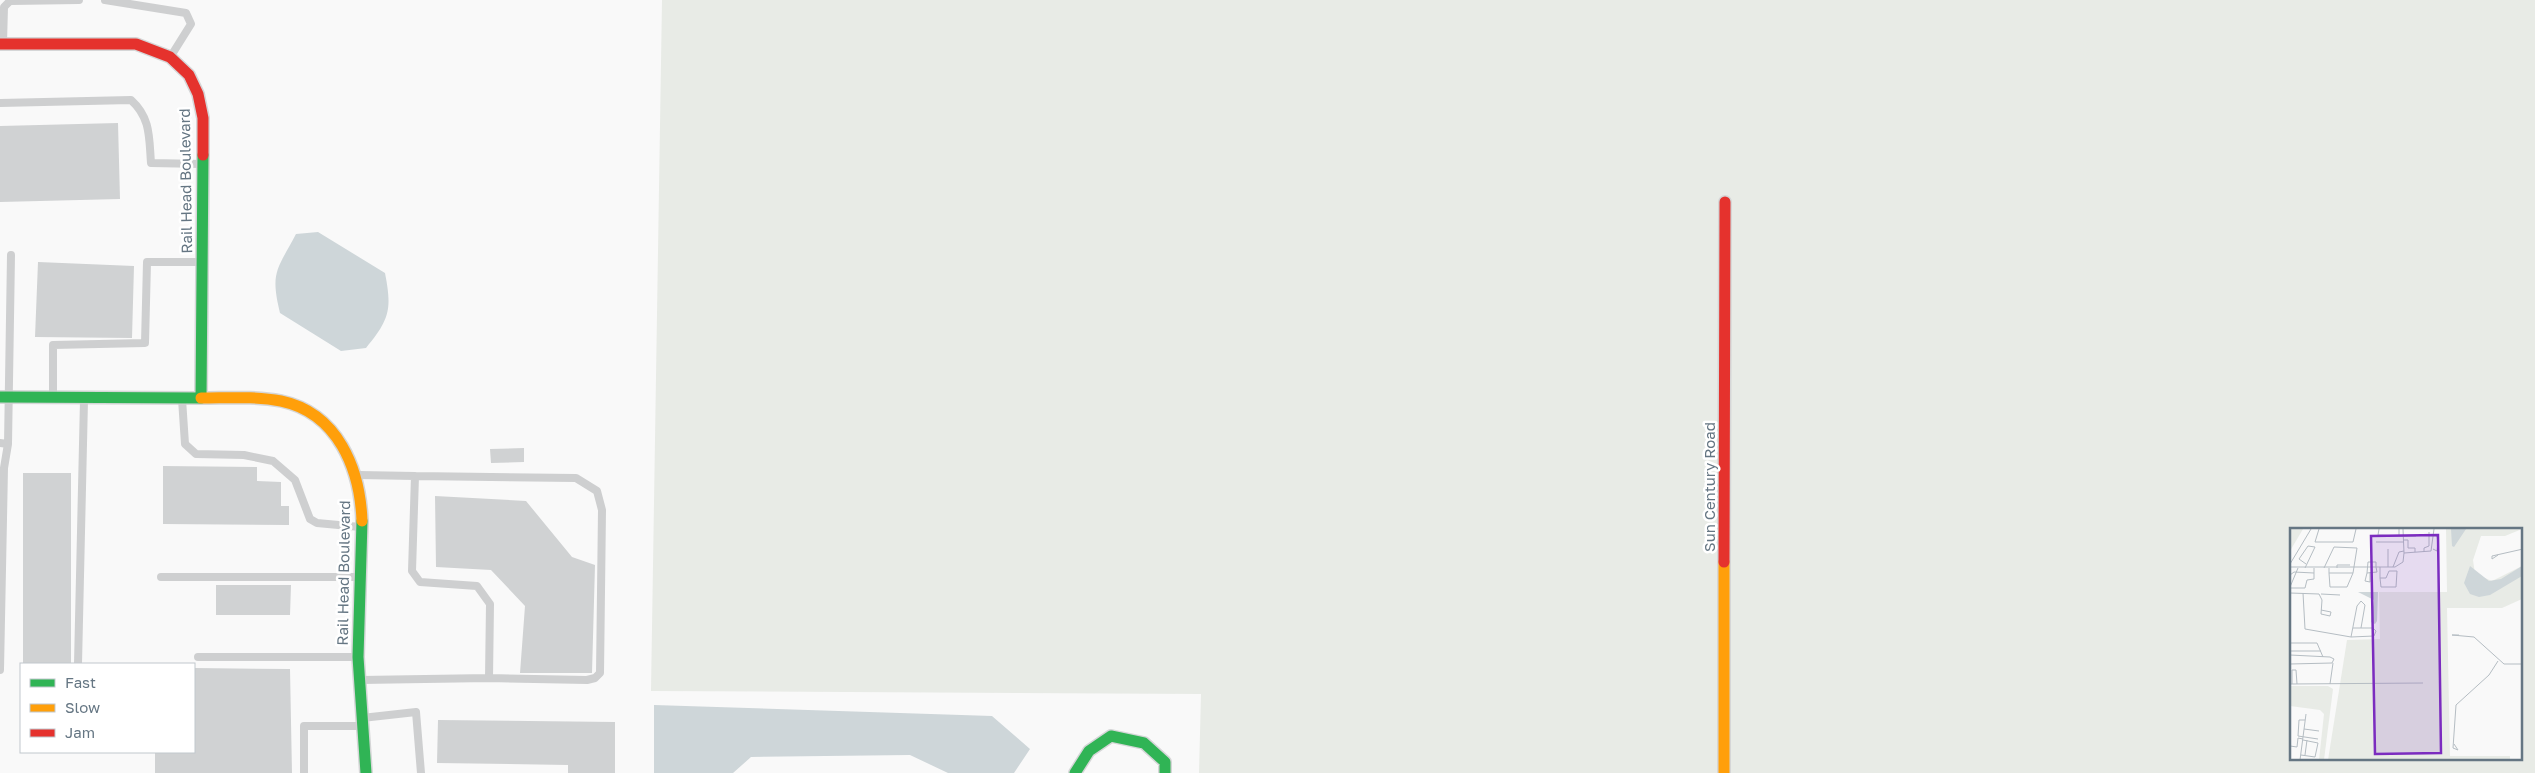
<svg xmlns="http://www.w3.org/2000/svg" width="2535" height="773" font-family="'Golos Text',sans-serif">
<rect width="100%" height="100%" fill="#f9f9f9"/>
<path fill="#e8ebe6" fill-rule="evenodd" d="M662,0H2535V773H1199L1201,694L651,691ZM2291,529H2521V759H2291Z"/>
<path fill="#ced6d9" d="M318,232L385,273C392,309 390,319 366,348L341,351L280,313C270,272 277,270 296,234Z
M654,705L992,716L1030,749L1014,773H948L910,755L751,757L733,773H654Z"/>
<path fill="#d0d2d3" d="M118,123L120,199L0,202V126Z
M38,262L134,266L132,338L35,337Z
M524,448V462L491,463L490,449Z
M163,466L257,467V481L281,482V506H289V525L163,524Z
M23,473H71V664H23Z
M435,496L526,501L572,557L595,565L592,673H520L525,606L491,570L436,567Z
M216,585H291L290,615H216Z
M194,668L290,669L292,773H155V752H194Z
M438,720L615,722V773H568V765L437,763Z"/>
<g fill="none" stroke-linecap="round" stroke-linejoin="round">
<defs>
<path id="fast" d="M0,397L201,398L203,155
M362,521L358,657L366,773
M1075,773L1089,751L1111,736L1144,743L1165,762V773"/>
<path id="slow" d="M201,398C228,398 255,396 281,401C338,413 360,469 362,521
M1724,773V562"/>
<path id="jam" d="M0,44H136L170,57L189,75L198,94L203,118V155
M1724,562L1725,202"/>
</defs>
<use href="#fast" stroke="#d5d6d7" stroke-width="14"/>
<use href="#slow" stroke="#d5d6d7" stroke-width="14"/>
<use href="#jam" stroke="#d5d6d7" stroke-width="14"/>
<path stroke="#cecfd0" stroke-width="8" d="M105,0L186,13L191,24L171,56
M3,43L4,7L10,1L79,0
M0,103L131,100C151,118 149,138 151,163L202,164
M53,396V345L145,343L147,262H201
M182,399L185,444L196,454L244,455L273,461L295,480L310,519L317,523L360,527
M0,443L8,444L11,255
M359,475L415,476L412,571L420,582L477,586L490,604L489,678L361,680
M415,476L576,478L597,491L602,510L600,673L595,678L587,680L489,678
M161,577H360
M198,657H356
M78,664L84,400
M0,670L4,468L8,444
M362,718L416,712L421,773
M304,773V726H360"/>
<use href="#fast" stroke="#30b455" stroke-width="11"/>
<use href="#slow" stroke="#ff9f0a" stroke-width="11"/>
<use href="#jam" stroke="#e5322d" stroke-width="11"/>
</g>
<g text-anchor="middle" stroke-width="5" stroke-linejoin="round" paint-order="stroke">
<g font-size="15" fill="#657683" stroke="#fff">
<text transform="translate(186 181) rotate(-91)" y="5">Rail Head Boulevard</text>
<text transform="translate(1710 487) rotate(-90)" y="5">Sun Century Road</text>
<text transform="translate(344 573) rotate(-89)" y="5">Rail Head Boulevard</text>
</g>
</g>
<g transform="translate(2290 528)">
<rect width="232" height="232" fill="#f9f9f9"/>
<path d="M0,1H13L0,23ZM156,1H232L215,8H191L183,32L185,46L202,53L232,38V71L212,80H157L160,228H220V232H38L57,112L90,111L89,64H157ZM0,158H38L43,161L34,232H29L34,186L30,182L0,178Z" fill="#e8ebe6"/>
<path d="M161,1H176L164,19L162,18ZM180,38L199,53L211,51L232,38V48L200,67L189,69L180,66L174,55ZM88,64L87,93L85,96L81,94L84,72L68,64Z" fill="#ced6d9"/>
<path fill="none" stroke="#b5bdc3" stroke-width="1" d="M29,1L25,14H63L66,1M89,1L88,7L109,8M109,1V8H126M113,1L114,25L141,23L144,1M113,12H118V20H125V24M86,14H114M98,21V39M143,21L147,23L148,15L147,8L144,7M134,24V20L139,18V4M208,27L202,31V28L233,21M0,36L21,1M0,39H105L113,34L114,25M86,39V34H78L77,45L87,44L86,39M90,39V50H96L99,43H107M103,39L109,24L114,23M15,40L25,19L18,18L9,31L16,36M34,40L44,19L67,20L63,45H39V40M47,40V37H60M39,45L40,59H57L63,45M77,45L75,53L80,54V44M0,47L4,44L24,45V40M90,50L91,59H106L107,43M0,59L8,40M0,60H15L17,52L24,51V45M0,65L29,66L32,72L31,86L40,88L41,84L31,82M13,65L15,101L61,109L67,78L71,73L75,77L71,100M31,66L50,67M169,107H162L184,109L214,136H233M61,109L84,108L86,103L83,100H63M0,115H27L33,129M0,123H31M0,127L40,129L44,131L42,135L0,136M0,156L133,155M2,156V142H6L7,156M40,156L43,135M15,192H9L8,208L28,211M14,201L29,203M164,216L168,222L163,220L166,177L199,147L208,133M0,218L7,219L8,210L13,211M11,227L25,229L28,215L13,212M15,227L17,212M10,232L16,186"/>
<path fill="#7b2cbf" fill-opacity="0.15" stroke="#7b2cbf" stroke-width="2.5" d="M148,7L151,225L85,226L81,8Z"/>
<rect width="232" height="232" fill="none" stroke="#657683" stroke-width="2.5"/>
</g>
<rect x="20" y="663" width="175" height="90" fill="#ffffff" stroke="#c1c8cd"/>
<rect x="30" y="679" width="25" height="8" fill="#30b455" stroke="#c1c8cd"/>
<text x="65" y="688" font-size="15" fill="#657683">Fast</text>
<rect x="30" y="704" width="25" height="8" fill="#ff9f0a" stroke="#c1c8cd"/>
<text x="65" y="713" font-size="15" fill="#657683">Slow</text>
<rect x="30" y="729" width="25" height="8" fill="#e5322d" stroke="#c1c8cd"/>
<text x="65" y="738" font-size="15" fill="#657683">Jam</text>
</svg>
